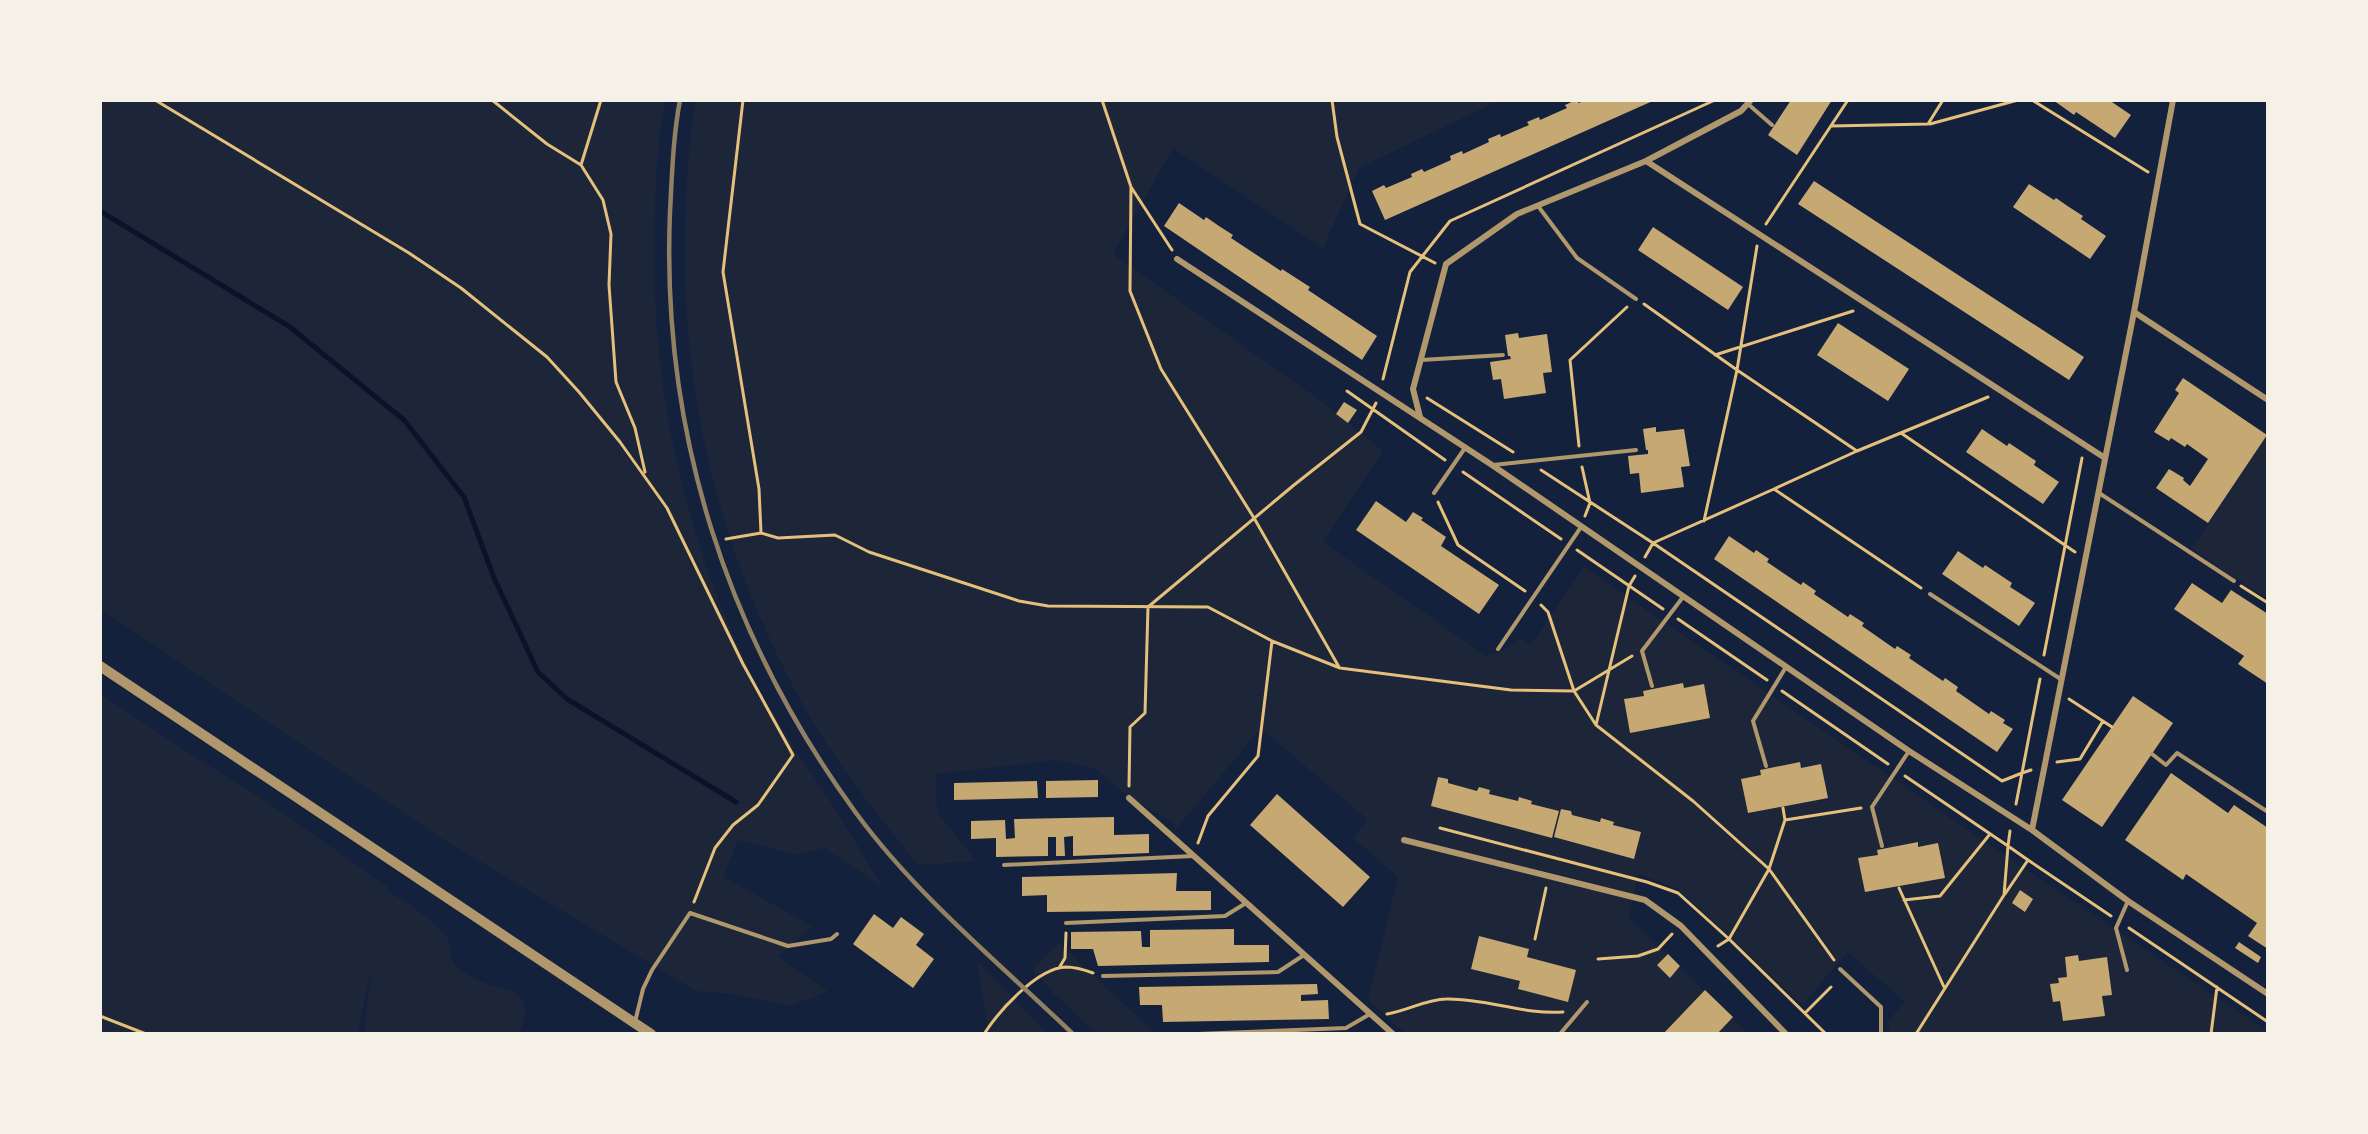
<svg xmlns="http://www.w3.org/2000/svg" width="2368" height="1134" font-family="'Sofia Sans Condensed',sans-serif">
<rect width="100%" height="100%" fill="#14213d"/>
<path fill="#1d2539" d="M100,101H665C658,136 656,173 655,209C647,383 686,558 771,711C789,741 809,769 828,798C847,827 864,858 883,887L824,848L796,855L738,840L723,877L812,926L778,957L828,991L791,1006L732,994L696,991L441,838L101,610Z
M696,101H1498L1359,168L1323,248L1173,148L1113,254L1317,398L1383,451L1323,542L1486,656L1505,650L1519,638L1531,645L1584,567L2053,888L2267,1031V1033H1889L1888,1021L1905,1002L1848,952L1802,1005L1678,889L1639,874L1628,917L1748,1033H1405L1368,1000L1398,877L1353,838L1371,814L1367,819L1261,728L1178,827L1122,791L1096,769L1056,760L936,774L937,812L976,861L918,865C874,811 830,755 797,694C716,542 678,381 686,209C687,173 689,136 696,101Z
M2267,435V599L2192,549Z
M100,694L181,748L267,802L388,887L387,892C403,898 436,922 446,936C453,947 447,960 459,969C467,975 479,981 488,984C498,988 509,987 518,995C530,1007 524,1020 519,1033H364L372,965L358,1033H101Z
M1058,943L1155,1033H1096L1053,993L1033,970Z
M977,961L1047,1033H989Z"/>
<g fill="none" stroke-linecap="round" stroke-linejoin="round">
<path stroke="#0b132b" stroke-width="5" d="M100,211L290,327L404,420L464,497L494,578L538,672L567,699L736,802"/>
</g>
<path fill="#c6a872" d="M1576,100L1579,103L1585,100H1655L1385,220L1372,191L1384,185L1386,188L1412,177L1411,174L1422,169L1424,172L1451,160L1450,156L1462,151L1463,154L1489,142L1488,139L1500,134L1501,137L1529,125L1527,122L1539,117L1540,120L1567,108L1565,105Z
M1791,100H1832L1797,155L1768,135Z
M2053,100H2109L2131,115L2115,138L2076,112L2074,115Z
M1814,181L2084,357L2069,380L1798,204Z
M2029,184L2054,200L2056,198L2069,207L2083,216L2081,219L2106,236L2090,259L2013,207Z
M1179,203L1204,220L1206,217L1219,226L1233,235L1231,238L1281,271L1282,269L1310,287L1308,290L1377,336L1362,360L1164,226Z
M1653,227L1743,287L1728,310L1638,250Z
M1838,323L1909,369L1888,401L1817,355Z
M1518,333L1519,338L1547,334L1552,372L1543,373L1546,393L1504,399L1501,379L1493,380L1490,362L1511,359L1510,356H1508L1505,335Z
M2183,378L2267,435L2208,523L2156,488L2169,469L2184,478L2183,480L2190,486L2208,459L2187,444L2185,447L2171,438L2169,441L2154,432L2179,393L2175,390Z
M1344,402L1357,410L1348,423L1336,414Z
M1656,427V432L1684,429L1690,466L1681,467L1684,487L1641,493L1639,473L1630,474L1628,456L1648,454V450H1646L1643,429Z
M1982,429L2007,446L2009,443L2036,461L2034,465L2059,482L2043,504L1966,452Z
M1376,501L1406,522L1413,512L1423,518L1421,520L1446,537L1441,546L1499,585L1479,614L1356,530Z
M1729,536L1754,553L1756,550L1769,559L1767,562L1801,585L1803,582L1816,591L1814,594L1848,617L1850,614L1864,623L1862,626L1895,649L1897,646L1911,655L1909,658L1943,681L1945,678L1958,687L1956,691L1989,714L1991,711L2005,720L2003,723L2013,729L1997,752L1714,559Z
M1958,551L1983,568L1985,565L2012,583L2010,587L2035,603L2019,626L1942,574Z
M2192,583L2222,603L2231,590L2268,614V684L2238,664L2244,656L2174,609Z
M1683,683L1684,688L1704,684L1710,718L1630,733L1624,699L1644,696L1643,691Z
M2133,696L2173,723L2102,827L2062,800Z
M1800,762L1801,768L1821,764L1828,798L1748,813L1741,779L1761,775L1760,770Z
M2171,773L2228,813L2234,805L2268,828V949L2248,936L2257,923L2186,874L2183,880L2125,840Z
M1438,777L1448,779V783L1477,791L1479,787L1490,790L1489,794L1518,801L1519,797L1532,801L1531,804L1559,811L1552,838L1431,806Z
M1098,780V797L1046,798V781Z
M1037,781L1038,798L954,800V783Z
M1277,794L1370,877L1343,907L1250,825Z
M1561,809L1571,811L1572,815L1600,822L1601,818L1614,822L1613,825L1641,832L1634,859L1554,837Z
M1114,817V835L1149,834V853L1073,856V836L1064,837L1065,856H1056V837H1048V856L996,857V838L971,839V821L1005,820L1006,839L1015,838L1014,819Z
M1918,842V847L1938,843L1945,878L1865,892L1858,858L1878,855L1877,850Z
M1177,873L1176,891H1211V910L1047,912V895L1022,896V877Z
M2020,890L2033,899L2025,912L2012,903Z
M874,914L893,928L901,917L924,934L916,945L934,959L913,988L853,944Z
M1234,929V945H1269V962L1098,966L1093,949H1071V932L1141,931L1142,947H1150V930Z
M1479,936L1529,949L1527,957L1576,970L1568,1002L1518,989L1520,981L1471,969Z
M2239,942L2261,957L2258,963L2235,948Z
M1668,954L1680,966L1670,978L1657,965Z
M2078,955L2079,961L2107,957L2112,995L2102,996L2105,1016L2063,1021L2060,1001L2053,1002L2050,984L2059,983L2058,978L2067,977L2065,957Z
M1317,984L1318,994L1301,995V1001L1328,1000L1329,1019L1163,1022L1162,1005H1140L1139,987Z
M1705,990L1733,1017L1717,1034H1663Z"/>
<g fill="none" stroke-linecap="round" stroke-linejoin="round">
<path stroke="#e5c07b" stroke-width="3" d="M155,100L409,253L461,288L547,357L579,392L620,442L667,508L743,664L793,755L758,805L733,825L715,848L694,902
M492,100L547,144L581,165L603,200L611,234L609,285L616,382L635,428L645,472
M743,100L723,272L759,489L761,533L778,538L835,535L869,552L1019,601L1048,606L1208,607L1272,641
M1102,100L1131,187L1172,250
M1332,100L1337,137L1360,224L1435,263
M2032,100L2148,172
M1930,124L2018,100
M1831,126L1928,124L1943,100
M581,165L601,100
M1131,187L1130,291L1161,369L1254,518L1339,667
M1766,224L1848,100
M1644,304L1737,370L1757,246
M1715,355L1853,311
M1383,379L1410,272L1450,221L1715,100
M1347,391L1445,460
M1427,398L1513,452
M1901,433L2075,552
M1579,446L1570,360L1627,307
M1857,451L1988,397
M1582,467L1590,503L1585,516
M1541,470L1653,543L1774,489L1921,588
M1463,472L1561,539
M1438,502L1458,545L1525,591
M1704,521L1737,370L1857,451L1774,489
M726,539L761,533
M1577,550L1663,609
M1645,557L1653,543L2002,781L2022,773L2040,679
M1635,576L1629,586L1596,725L1693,801L1769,869L1834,960
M2241,586L2268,603
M1541,605L1548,612L1574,691L1596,725
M1678,619L1767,680
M2044,655L2082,458
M1782,691L1888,764
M2069,699L2112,727
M2057,762L2080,759L2103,721
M1905,776L2008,846L2004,895L1916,1034
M1129,786L1130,727L1145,713L1148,607L1294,485L1361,432L1376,403
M2016,804L2022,773L2031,770
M1783,808L1785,820L1861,808
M1440,828L1647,882L1678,893L1729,939L1826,1034
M1198,843L1208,816L1258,756L1272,641L1340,668L1511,690L1574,691L1632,656
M2028,860L2111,916
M1899,888L1944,987
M2005,894L2028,860L2008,846L2010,831
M1904,900L1940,896L1990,834
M2129,928L2268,1022
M1535,939L1546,888
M1718,946L1729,939L1769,869L1785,820
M1598,959L1638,956L1658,949L1672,934
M1059,968L1065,958L1066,933
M1805,1013L1831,987
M1387,1014C1407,1011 1427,999 1446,999C1486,998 1524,1015 1563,1012
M100,1016L146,1034
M984,1034C999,1011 1037,968 1066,967C1074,967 1085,970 1093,973
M2211,1034L2217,987"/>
<path stroke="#b1986c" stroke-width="4" d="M1748,104L1772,125
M1538,206L1577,258L1636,299
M1421,360L1503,355
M1493,465L1636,450
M1434,493L1465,448
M2099,493L2234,581
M1930,594L2062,680
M1498,649L1581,527
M1652,686L1642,651L1683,597
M2152,754L2166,765L2177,753L2268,812
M1766,766L1753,721L1786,667
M1882,846L1872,807L1909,751
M1004,865L1193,856
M1066,923L1225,916L1246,903
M1840,969L1881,1007V1034
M2127,970L2116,928L2128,901
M1103,976L1278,972L1304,955
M635,1022L643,989L652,970L690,913L788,946L831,939L837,934
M1198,1034L1346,1028L1370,1014
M1560,1034L1587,1002"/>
<path stroke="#b1986c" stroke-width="6" d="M1646,161L2105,458
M1177,259L1492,465L1909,751L2032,830L2128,901L2268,994
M2134,312L2268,400
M1420,417L1413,389L1446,264L1517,214L1646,161L1741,111L1751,100
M1129,798L1393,1034
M2032,830L2134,312L2173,100
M1404,840L1645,900L1681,926L1786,1034"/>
<path stroke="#b1986c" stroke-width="10" d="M100,666L651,1034"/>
<path stroke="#918062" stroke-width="4.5" d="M680,100C673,137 672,175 670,212C661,432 727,636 856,813C917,896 999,963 1073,1034"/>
</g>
<rect width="2368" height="1134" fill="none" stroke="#f6f1e7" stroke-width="204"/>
</svg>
